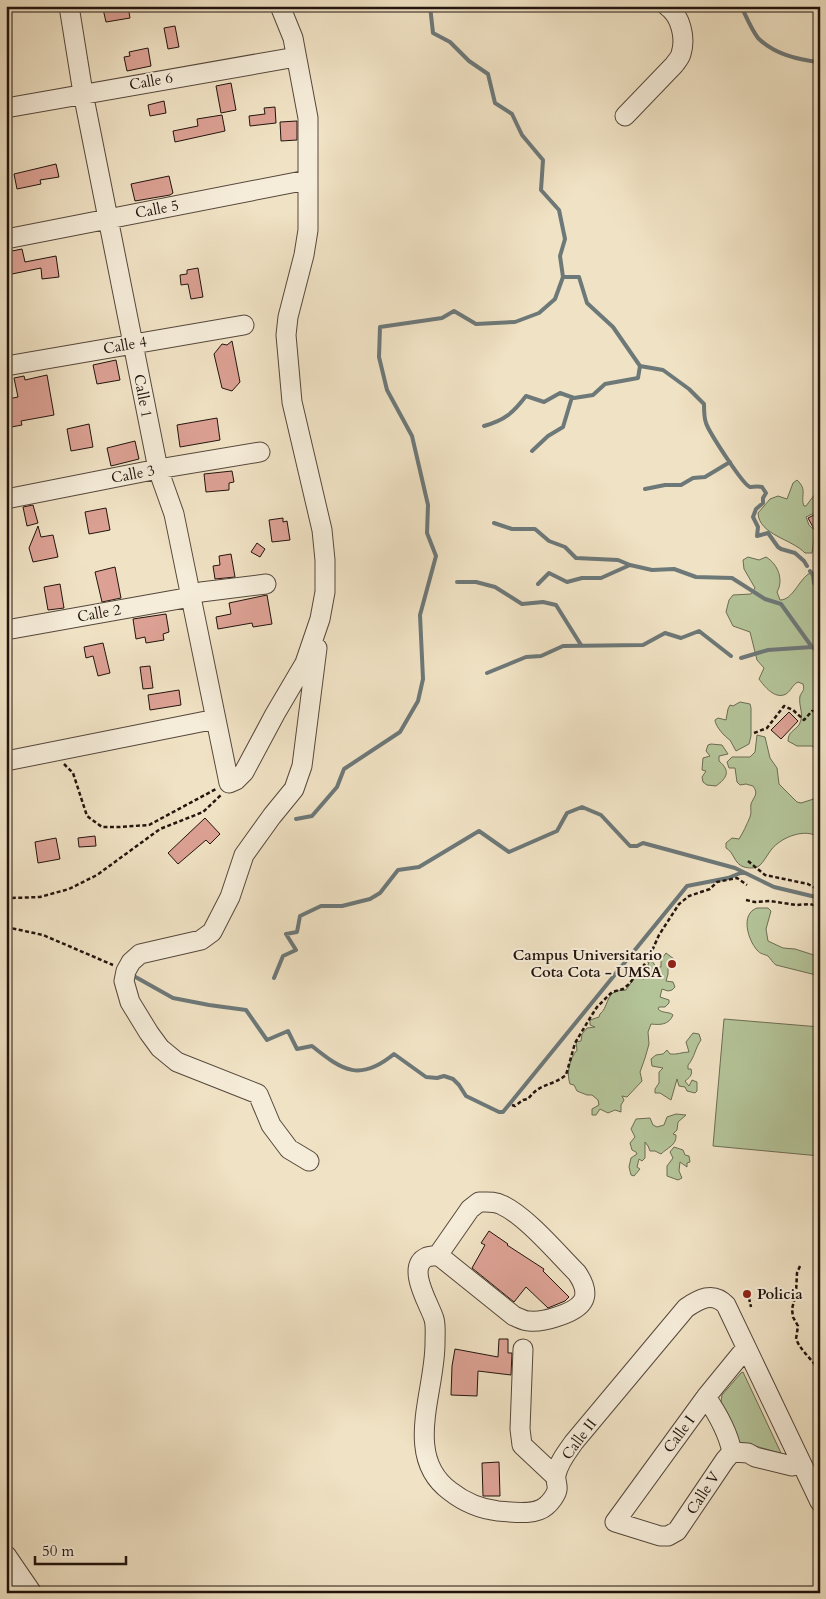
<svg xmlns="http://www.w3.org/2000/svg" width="826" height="1599" font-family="Cardo,serif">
<rect width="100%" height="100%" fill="#f0e2c4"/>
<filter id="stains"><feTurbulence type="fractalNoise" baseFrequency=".004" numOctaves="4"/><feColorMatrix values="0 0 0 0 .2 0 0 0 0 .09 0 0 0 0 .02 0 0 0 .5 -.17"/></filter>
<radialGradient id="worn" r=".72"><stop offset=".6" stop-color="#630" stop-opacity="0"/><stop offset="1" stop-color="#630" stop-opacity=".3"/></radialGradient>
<path fill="#b4c499" stroke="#6b6c54" d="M797,480C808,490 800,496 804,506H806L815,494L820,496V510L806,517L809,525L815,531L812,553H805C792,539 759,535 758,513L770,499L778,496L787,499L793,483Z
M748,557L759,560L766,557C778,564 784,580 777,592L780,600C793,600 799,579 810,573L820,576V752L812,746H797L788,741C788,732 794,731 799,725C805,715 798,706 800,696C802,691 805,691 803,684L798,682C792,685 791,691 786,694C775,700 764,686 759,679L764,668L757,660L750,632L733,626L726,612L729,600L733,595L751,594L755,588L744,569L743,560Z
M740,702L750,704L751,708V736L749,744L736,751L730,740C725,737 715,726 715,720L718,718L726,720L728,709L730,705L733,706Z
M757,735L765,737L770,758L777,768L779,784L797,802L801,803L820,797V838C806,827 781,837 771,850C767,855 764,862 759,866C755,869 748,868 744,867C734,864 734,852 726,848V843L732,838L739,839C743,833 747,824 750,817C752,813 750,808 751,804C754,796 759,794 753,786L746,784L740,785L737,782L735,768H729L727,762L732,757H750L755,752Z
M711,744L722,745L728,754L719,756V761C731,771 727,778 716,786L707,785L703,782L702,777L706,771L702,770L703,758L710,756L706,751L708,745Z
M757,908H768L771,911L766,929L768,941L783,948L795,949L820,957V976L776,965C772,962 771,959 768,956C764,954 760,954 757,950C748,940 740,914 757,908Z
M666,953L674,959L668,965V974L666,981L673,982L675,987L672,990L668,991L662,989L660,997L669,1000V1003L665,1007H659L658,1009C663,1014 669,1011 673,1015C669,1025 660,1025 651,1024L648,1032L649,1044L645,1058L640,1072L642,1081L627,1097L622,1096L624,1100L621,1105V1112L615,1110L608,1113L600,1109L596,1115H592V1109L599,1105L598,1100L592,1095H587L577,1091L574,1085L570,1084C566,1073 570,1058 577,1050L576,1042L581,1041L582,1034L587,1028L595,1027L590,1025V1020L599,1017L600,1014C608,1008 606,994 617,991C620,990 623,991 626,990L635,977L644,979L650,958L656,967H661V960Z
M724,1019L820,1027V1156L713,1146Z
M693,1033L699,1034L701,1040C695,1048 695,1057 688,1065V1069H691C693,1075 689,1078 685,1081L689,1086L692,1080L697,1082V1091L695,1093L687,1091L685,1087L679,1086L677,1079L671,1100L660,1093H655V1089L659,1083V1072L663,1068L652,1066L651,1059L656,1055L663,1054L667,1050L670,1054C677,1055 682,1052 689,1052L686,1042Z
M676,1114L686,1115L678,1122L677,1130L673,1134L676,1135C677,1145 667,1148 661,1154L655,1151H650L648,1146L645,1142V1158L642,1161L639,1159L637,1167L640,1169L634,1176L631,1175L629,1167L631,1158L637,1154L636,1152L632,1150L630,1143L635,1137L631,1129L636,1119L650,1118L653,1125L657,1127L664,1125L667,1117Z
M674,1147L683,1150L685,1155L689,1156L690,1162L687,1163V1167L680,1162L679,1171L682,1178L678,1180L667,1176V1166L673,1158L670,1152Z
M743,1372L781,1453H780L748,1444L741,1445L721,1402L722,1395L741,1373Z"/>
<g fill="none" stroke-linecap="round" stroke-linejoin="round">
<path stroke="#6d7878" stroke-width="4" d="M430,6L433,33L450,42L469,61L488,74L495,103L512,114L522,135L543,160L541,190L559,210L565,239L560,256L563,277
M741,6C746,16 751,29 758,38C774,54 798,60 820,62
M484,426C505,420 513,413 526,396L544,402L560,393L574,398L593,395L605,384L638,378L640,366
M532,451L548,436L563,427L572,397
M645,489L665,485H681L693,478L705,477L730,462
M494,523L512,529H535L549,541L565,547L576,558L618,560L630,565L652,570L674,569L696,577L732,578L765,599L781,604L812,647L820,653
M810,571L813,575L814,583L820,587
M457,582H476L495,587L522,604L543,602L556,605L581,645
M538,584L549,573L567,582L582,578H601L630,565
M741,658L768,650L812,647
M487,673L526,657L541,656L563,646L643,645L665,633L681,638L699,631L731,656
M296,819L312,816L337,787L344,769L400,732L418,701L423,679L420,615L436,556L427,533L428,505L412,436L387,390L379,357L380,327L442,318L454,311L476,324L515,322L539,313L555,299L563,277H579L587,303L613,327L640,366L663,370L689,389L704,404C704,410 704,418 706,423C709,432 743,485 750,487C753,487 758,486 762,487L766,493L763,498V503L756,509L753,517L758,527L757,536L768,533L778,547L781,549L795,553L804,561L807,566
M132,975L173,998L209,1005L246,1010L267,1040L288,1031L297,1049L312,1046C343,1071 360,1082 394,1054L426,1077L437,1078L444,1076L453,1079L459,1085L466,1096L499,1112H503L687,886L728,878L743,872
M274,978L283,956L296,950L286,934L297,932L300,916L321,906H342L370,899L380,893L398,870L419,867L479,831L509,852L557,831L567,813L582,807L601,815L630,846H637L643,843L735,868L774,887L820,898"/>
</g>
<path fill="#dca194" stroke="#22140e" d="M116,6H128L130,18L106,22L103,9Z
M175,26L179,47L168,49L164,28Z
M148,48L151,66L127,71L124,57L130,56L129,52Z
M231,83L236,110L221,113L216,86Z
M164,101L166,113L150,116L148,105Z
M275,107L276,123L250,126L249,116L265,114L264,108Z
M222,115L225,131L175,142L173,131L198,126L197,119Z
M297,121V140L281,141L280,122Z
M56,164L59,177L40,180L41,184L17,189L14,174Z
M169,176L173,193L170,195L135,201L131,184Z
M22,249L25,262L56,256L59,277L42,279L41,268L12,274L7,252Z
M198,268L203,297L191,299L188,284L181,285L180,275L187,274V270Z
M232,341L240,382L232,391L222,388L214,354L222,344L227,345Z
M116,360L120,380L97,384L93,365Z
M47,375L54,415L21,421L22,425L6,428V408H9L8,399L18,397L14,378L24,376L25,380Z
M217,418L220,440L180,447L177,425Z
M89,424L93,447L71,451L67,429Z
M135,441L139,459L111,466L107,448Z
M232,471L234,482L229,483V490L206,492L204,474Z
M33,505L38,523L27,526L23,507Z
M106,508L110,530L89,534L85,512Z
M820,512V540L808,518Z
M283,518V522L287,521L290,540L272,542L269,520Z
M38,526L41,537L53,535L58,557L33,562L29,548Z
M257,543L265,549L260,557L251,552Z
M231,554L235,577L215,579L213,566L220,565L219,556Z
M115,567L121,598L102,602L95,572Z
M60,584L64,608L48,610L44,587Z
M267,595L272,624L253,627L252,623L218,629L216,617L231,614L229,603Z
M166,614L169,632L163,634L164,640L146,643L145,637L136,639L133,619Z
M103,643L110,673L98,676L93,656L86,658L84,647Z
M150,666L153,688L143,689L140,667Z
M179,690L181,705L150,710L148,695Z
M789,712L798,721L781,739L771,730Z
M205,818L220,834L210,844L206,840L178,864L168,853Z
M95,836L96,846L79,847L78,838Z
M56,838L60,859L38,863L35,842Z
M489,1231L508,1244L507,1245L544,1269L543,1271L569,1297L565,1301L548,1308L526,1287L514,1302L472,1268L485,1245L481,1243Z
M499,1339H508V1353H512L511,1375L478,1371L477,1396L451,1395L452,1366L455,1349L498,1357Z
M499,1462L500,1496H483L482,1463Z"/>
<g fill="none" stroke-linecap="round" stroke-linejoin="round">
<defs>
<path id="minor" d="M69,6L83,93L158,469L174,514L229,783L236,780L244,772L275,714L305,663L320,619L325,592V560L322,530L292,402L286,335L288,317L304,255L308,230V118L293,38L280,6
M6,108L296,57
M625,116L674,65C676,62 680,58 681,54C686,38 681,16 667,6
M6,239L307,180
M6,366L244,325
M6,499L158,469L260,452
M201,592L266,584
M6,630L191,597
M6,761L216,719
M309,1161L289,1149L271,1125L258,1094L177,1062L160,1048L149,1033L130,1002L124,981L126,971L131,962L140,954L201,940L212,932L230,897L244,855L272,816L294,789L302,766L317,648
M479,1202C487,1202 495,1201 502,1205C526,1216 557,1253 577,1273C594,1298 582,1309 556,1317C547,1320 539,1322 529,1321C524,1321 519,1318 514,1316L438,1255L470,1209Z
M438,1255C435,1256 430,1256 427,1257C405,1267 430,1305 434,1319C436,1326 435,1335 435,1342C436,1390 402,1456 450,1491C464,1502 481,1509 498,1511C512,1512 535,1516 546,1506C550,1503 556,1495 557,1490C558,1485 555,1480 556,1475C558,1463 567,1452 574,1442L686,1308C699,1299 713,1291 726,1305L820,1502
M523,1349L520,1429L522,1445L555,1476
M706,1397C717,1413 728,1432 732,1452L725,1460L677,1531L668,1536H660L615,1522L706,1397L746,1348
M732,1452L748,1453L755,1457L792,1466L801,1464
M6,1555L32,1593
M6,1586L11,1593"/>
</defs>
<use href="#minor" stroke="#56483c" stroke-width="21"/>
<path stroke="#22140e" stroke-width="2.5" stroke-dasharray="4 2.5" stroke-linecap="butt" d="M754,733L767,728L784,706L793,710L804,720L812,711H820
M64,764L73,773L87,816L102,827H119L149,825L216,789
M748,861L765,875L808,884L820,891
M746,900L755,902L770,901L796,905L810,904L820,907
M6,901L12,898L40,897L69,889L97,875L160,829L203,812L221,795
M6,927L43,935L113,965
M512,1105L515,1106L523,1100L528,1099C541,1082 551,1087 566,1075L575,1043L590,1018L597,1007L612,992L623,989L629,984L648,960L659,935L679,904L689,896L710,889L717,882L737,878L747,885
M816,1164L817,1176L820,1182
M800,1266L797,1273L796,1293L792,1309L793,1317L798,1326L796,1339C802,1353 813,1359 820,1373
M749,1298L751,1307"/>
<use href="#minor" stroke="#f5ecd9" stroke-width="19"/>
</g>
<g fill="#8f2418" stroke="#f5ecd9" stroke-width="2">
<circle cx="672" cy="964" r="5"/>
<circle cx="747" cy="1294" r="5"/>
</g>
<g text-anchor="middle" stroke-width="4" stroke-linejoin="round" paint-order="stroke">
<g font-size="15" fill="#22140e" stroke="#f5ecd9">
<text transform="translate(151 81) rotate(-10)" y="5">Calle 6</text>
<text transform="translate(157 209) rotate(-11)" y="5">Calle 5</text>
<text transform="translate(125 345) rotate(-10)" y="5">Calle 4</text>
<text transform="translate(143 396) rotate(79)" y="5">Calle 1</text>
<text transform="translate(133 474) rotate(-11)" y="5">Calle 3</text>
<text transform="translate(99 613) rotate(-10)" y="5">Calle 2</text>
<text transform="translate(679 1434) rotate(-54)" y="5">Calle I</text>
<text transform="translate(579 1439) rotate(-53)" y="5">Calle II</text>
<text transform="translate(703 1493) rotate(-57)" y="5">Calle V</text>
</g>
<g font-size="15" font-weight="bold" fill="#22140e" stroke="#f5ecd9" text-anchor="end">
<text x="662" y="960">Campus Universitario<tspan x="662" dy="17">Cota Cota - UMSA</tspan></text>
<text x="757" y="1299" text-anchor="start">Policia</text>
</g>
</g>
<rect width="826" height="1599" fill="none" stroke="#f0e2c4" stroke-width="25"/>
<rect x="8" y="8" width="811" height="1584" fill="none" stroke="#22140e" stroke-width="2.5"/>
<rect x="12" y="12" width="801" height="1574" fill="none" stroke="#22140e"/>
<path d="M35 1556v8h91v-8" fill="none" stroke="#22140e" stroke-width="2.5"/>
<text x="42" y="1556" font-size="15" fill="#22140e" stroke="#f5ecd9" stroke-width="4" paint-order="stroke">50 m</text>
<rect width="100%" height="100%" filter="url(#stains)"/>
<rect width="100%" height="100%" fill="url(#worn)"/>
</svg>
